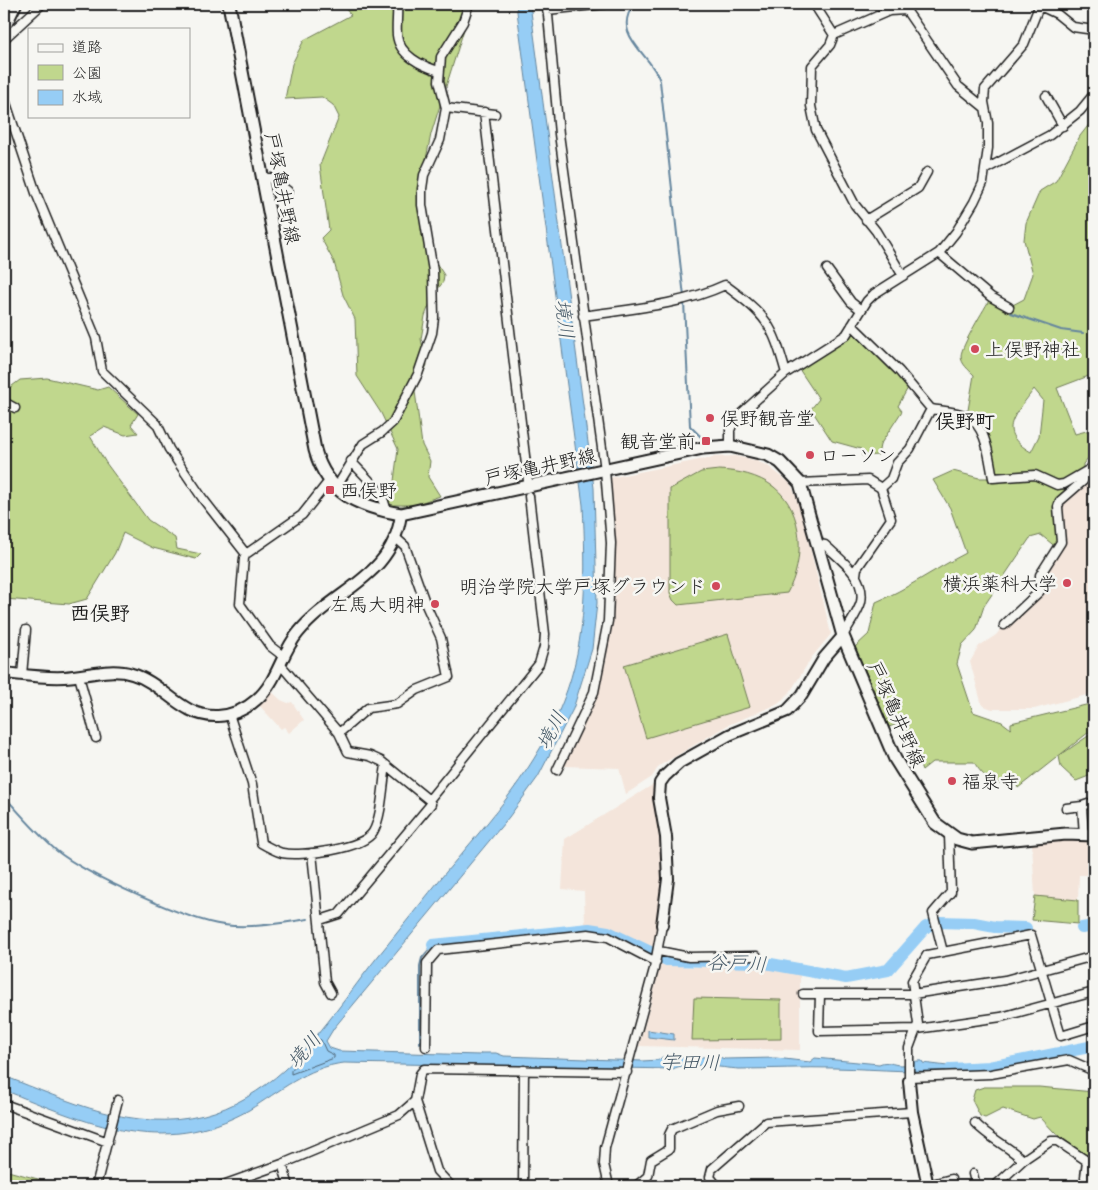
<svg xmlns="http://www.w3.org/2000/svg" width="1098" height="1190" font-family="'Shantell Sans','Klee One',sans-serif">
<rect width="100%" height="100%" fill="#f6f6f2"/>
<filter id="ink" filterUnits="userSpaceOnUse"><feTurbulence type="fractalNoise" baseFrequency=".02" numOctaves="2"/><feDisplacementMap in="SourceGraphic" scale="10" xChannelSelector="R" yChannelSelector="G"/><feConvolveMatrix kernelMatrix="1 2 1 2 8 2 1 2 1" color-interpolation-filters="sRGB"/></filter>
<g filter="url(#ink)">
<path fill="#f4e5db" d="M735,456L754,460L768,466L790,483L799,502L831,634L812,657L790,692L778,704L728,725L659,766L652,777L626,794L619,768L564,766L592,702L606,661L610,630L616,543L609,478L714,457Z
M1094,466V693L1034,709H992L982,705L970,662L979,646L996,635L1004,625L1040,591V575L1061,541L1060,501Z
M271,691L281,700L288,703L292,702L304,720L289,733L284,727L281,729L258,704Z
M654,784V802L662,841L663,874L657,958L608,932L585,926L584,891L562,889L565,839Z
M1064,840H1094V875H1079L1078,900L1035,896L1032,844Z
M661,964L691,967L767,964L800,972V1050L639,1046Z"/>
<path fill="#c0d78d" stroke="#6e7a54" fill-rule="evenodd" d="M341,4H472L431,134L419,194L431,255L444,275L443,282L432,297L425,316L421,339L427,365L415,391L422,445L430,461L428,477L440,496L414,505H390L381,492L394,481L398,449L381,413L357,376L355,319L343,295L334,262L321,238L329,230L320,165L339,117L333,105L322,97L285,99L292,64L304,40L351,15Z
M1094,121V374L1057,388L1075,434L1094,429V451L1083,464V481L1060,502L1057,548L1041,535L1030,538L984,606L976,630L962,645L957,664L973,712L1002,722L1011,729V723L1094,703V728L1018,788L1014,778C998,791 982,776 974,762H932L922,770L903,722L889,727L855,647L869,634L876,602C907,589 935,569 966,553L950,508L933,480L953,471L979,478H992L983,435L967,416L974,375C969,370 961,364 961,356C961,346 985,308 991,297L1009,307L1024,299L1033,274L1024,240L1026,223L1040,191L1056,181L1080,136L1091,122ZM1034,389L1043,400L1039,436L1031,452C995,431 1015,416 1034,389Z
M852,325L910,384L898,406L902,411L880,445L878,455L862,456L861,449L832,441L811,409L819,399L797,366L839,339Z
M47,378L98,390L108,387L138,414L131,425L138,433L125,435L104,427L90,436L106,463L148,520L175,538L177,549L201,554L196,559L153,548L123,533L115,553L87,599L69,604L4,599V392L20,380Z
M719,470C738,471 758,475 774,487C805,512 805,561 787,593L678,605L673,600L670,593V489L701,472Z
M728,634L750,707L646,738L624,665Z
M1094,732V774L1076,781L1061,767L1059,756Z
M1035,896L1078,900V924L1032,920Z
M694,998L781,1000V1039L692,1040Z
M984,1087H1039L1094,1092V1152L1090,1155L1085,1154L1055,1133L1040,1117L1033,1119L1003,1109L985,1118L980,1116L972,1100L975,1090Z
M4,1170L38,1179L50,1186H4Z"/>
<path fill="#96cdf5" stroke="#65869e" d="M516,4H530L594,488L597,603L592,649L573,709L538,777L509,817L334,1028L326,1041L330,1048L339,1051L480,1055L481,1053H496L504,1056L642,1061L659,1060L662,1057H719L725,1059L776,1058L810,1062L815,1058L879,1064C888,1060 892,1065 901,1065C908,1065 914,1060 922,1061L923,1063L972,1069C925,1074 880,1069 835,1068C803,1067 772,1069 739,1069C722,1068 686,1061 673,1069L344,1063C307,1067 279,1092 249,1110C162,1159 87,1123 4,1090V1076C69,1101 133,1133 204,1115C233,1108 262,1090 284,1070C318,1040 350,991 379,955C402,927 424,899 446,872C491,819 538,766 563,701C588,638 586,571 583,505Z
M648,1030L674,1034V1040L648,1037Z"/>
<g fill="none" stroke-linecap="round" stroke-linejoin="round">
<path stroke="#4d6373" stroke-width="1" d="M318,1039L321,1040L326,1051L334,1055V1058L291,1074V1071Z"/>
<path stroke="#65869e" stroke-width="2" d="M634,4C610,36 652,54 660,81L684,297
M684,302L690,426L704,440
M1011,313L1061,330L1083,333
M4,796C21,815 38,835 57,851C87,875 186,920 224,925C251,929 281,923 308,919
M420,1043V966L422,958L433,945"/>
<path stroke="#96cdf5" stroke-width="12" d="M1082,928L1094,926
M433,945L589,929L608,932L667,960L760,962L846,978L888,970L926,927L939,922L974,923L995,927L1026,928
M951,1069L989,1067L1094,1046"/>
<defs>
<path id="minor" d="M397,4C398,14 396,25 397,35C399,55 422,66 439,71
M547,4L559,134L605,470L611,543L608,621L594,692L557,770
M814,4L834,35
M1040,6L1057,14L1073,27L1094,30
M547,10L605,4
M4,39L42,4
M1046,96L1063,126
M4,97L36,193L96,338L102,371L157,424L169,449L203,499L246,554L244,558L240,604L270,646L283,656
M446,108L495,114
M484,112L528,481
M986,169L1050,135L1080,111L1094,94
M264,178H271L288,191
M866,220L918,188L927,172
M939,253L991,297L1009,307
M827,269L851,302L861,310
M903,276L876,231L855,205L816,130L811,106L812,66L830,45L834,35L889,11L906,10L958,86L985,108
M583,316C630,309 682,305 725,285C767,316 772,323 786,373
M852,325L899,371L931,409
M4,402L15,408
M730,446V430L735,419L786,373L846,335L867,301L874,294L939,253L956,232L974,202L983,183L988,148V123L984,102L985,89L1024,44L1040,4
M351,461C363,475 386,493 386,511
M800,483L868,480L881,488L891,519L857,568L856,575
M336,488L363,444L382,432L393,422L418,374L432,333L434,318L433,271L422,205V189L424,175L440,140L446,108L439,81L441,57L463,22L469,4
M881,488L891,479L897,463L910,449L931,409C942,411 956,411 966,416C987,425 989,459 993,478L1035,475L1057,485L1064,484L1090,469
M819,544L825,545C841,560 866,577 861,602C858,613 848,626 843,636
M246,554L302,515L329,481
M1004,625L1040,591V575L1061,542L1058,507L1060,501L1083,481L1094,463
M280,664L339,733L368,708L397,704L417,690L449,677L441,638L426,605L405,546L397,539
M22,675L26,630
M79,676L96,738
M229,714L252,784L261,843C268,847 275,851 282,853C301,857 363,849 373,832C382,817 383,783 386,765
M339,733L348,752L370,756L381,761L429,800
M1082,806L1094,802
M1066,808L1082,806L1084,835
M312,853L325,982L331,993
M320,920L339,914L431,804L429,800L539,664L544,647L545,634L529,496
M659,951L689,957L757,956
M943,952L933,913L951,892L949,835
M803,994H913L1005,980L1094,956
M820,994L819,1031L917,1029L1001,1017L1094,992
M426,1047L427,963L438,950L588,934L608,937L656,962
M909,1077L991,1074L1069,1060L1094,1071
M909,1081V1048L918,1024L912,981L927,955L1031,935L1061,1036L1094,1026
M415,1101L437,1171L451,1186
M4,1104L108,1142
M975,1123C989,1138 1008,1146 1023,1160
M1087,1161L1085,1177L1094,1180
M282,1164L289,1186
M973,1174L976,1186
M928,1185L951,1179
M96,1186L118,1100
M220,1186L282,1164L399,1115L415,1101L420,1074L424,1069L627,1072
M523,1186L524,1070
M609,1186L604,1164L605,1148L654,969L662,925
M636,1186L648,1176L651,1160L669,1149V1135L672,1129L717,1110L739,1106
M717,1186L710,1177L712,1169L766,1122L912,1112
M995,1186L1023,1160L1051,1141H1057L1087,1161"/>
<path id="tertiary" d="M4,29L16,4
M4,673C24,675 44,678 64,677C86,676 110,667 132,674C164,683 181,718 218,716C232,715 246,709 256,700C277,683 281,653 298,633C334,589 393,578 401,514
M662,925L668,879L666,837L659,798L660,783L665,776L679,763L729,735L787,711L802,695L824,658L843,636
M909,1081L912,1112L928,1186"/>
<path id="secondary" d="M229,4L315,450C327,494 360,507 401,514L703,448L730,446L768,455L780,462L800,483L843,636L895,759L935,823L957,839L972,843L1066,834L1094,835"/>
</defs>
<use href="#minor" stroke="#1c1c1c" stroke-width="11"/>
<use href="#tertiary" stroke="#1c1c1c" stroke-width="14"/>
<use href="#secondary" stroke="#1c1c1c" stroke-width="15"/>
<use href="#minor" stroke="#f6f6f2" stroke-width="8"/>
<use href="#tertiary" stroke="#f6f6f2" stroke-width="10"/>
<use href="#secondary" stroke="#f6f6f2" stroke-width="11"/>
</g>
</g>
<g fill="#d1495b" stroke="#f6f6f2" stroke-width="2">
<circle cx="975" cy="349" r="5"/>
<circle cx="710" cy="418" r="5"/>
<rect x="701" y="436" width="10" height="10" rx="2.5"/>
<circle cx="810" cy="455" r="5"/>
<rect x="325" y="485" width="10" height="10" rx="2.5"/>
<circle cx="1067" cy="583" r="5"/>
<circle cx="716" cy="586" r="5"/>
<circle cx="435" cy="604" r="5"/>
<circle cx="952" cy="781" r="5"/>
</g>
<g text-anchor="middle" stroke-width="5" stroke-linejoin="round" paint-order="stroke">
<g font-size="19" fill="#1c1c1c" stroke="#f6f6f2">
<text transform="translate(283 188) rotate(79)" y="7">戸塚亀井野線</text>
<text transform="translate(540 466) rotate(-12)" y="7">戸塚亀井野線</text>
<text transform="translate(897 714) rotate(66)" y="7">戸塚亀井野線</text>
</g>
<g font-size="19" fill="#1c1c1c" stroke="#f6f6f2" text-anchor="start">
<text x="985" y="356">上俣野神社</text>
<text x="720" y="425">俣野観音堂</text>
<text x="696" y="448" text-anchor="end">観音堂前</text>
<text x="820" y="462">ローソン</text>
<text x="340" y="497">西俣野</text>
<text x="1057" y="590" text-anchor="end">横浜薬科大学</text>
<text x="706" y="593" text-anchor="end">明治学院大学戸塚グラウンド</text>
<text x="425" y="611" text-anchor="end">左馬大明神</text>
<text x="962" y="788">福泉寺</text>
</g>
<g font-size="20" font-style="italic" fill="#475a68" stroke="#f6f6f2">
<text transform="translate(565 319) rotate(83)" y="7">境川</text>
<text transform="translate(551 730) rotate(-62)" y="7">境川</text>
<text transform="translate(737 963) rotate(3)" y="7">谷戸川</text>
<text transform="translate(304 1050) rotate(-49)" y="7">境川</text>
<text transform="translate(690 1062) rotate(1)" y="7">宇田川</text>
</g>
<g font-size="20" font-weight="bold" fill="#1c1c1c" stroke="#f6f6f2">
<text x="965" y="428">俣野町</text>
<text x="100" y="620">西俣野</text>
</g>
</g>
<rect width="1098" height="1190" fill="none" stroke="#f6f6f2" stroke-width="20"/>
<rect x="10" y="10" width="1078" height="1170" fill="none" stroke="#1c1c1c" stroke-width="2" filter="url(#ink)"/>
<rect x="28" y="28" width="162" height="90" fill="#f6f6f2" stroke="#9f9f9c"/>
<rect x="38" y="44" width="25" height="8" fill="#f6f6f2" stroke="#9f9f9c"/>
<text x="72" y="52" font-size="15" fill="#1c1c1c">道路</text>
<rect x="38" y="65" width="25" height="15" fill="#c0d78d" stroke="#9f9f9c"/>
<text x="72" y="78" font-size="15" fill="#1c1c1c">公園</text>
<rect x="38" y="90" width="25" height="15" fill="#96cdf5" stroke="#9f9f9c"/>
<text x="72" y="102" font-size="15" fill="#1c1c1c">水域</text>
</svg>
